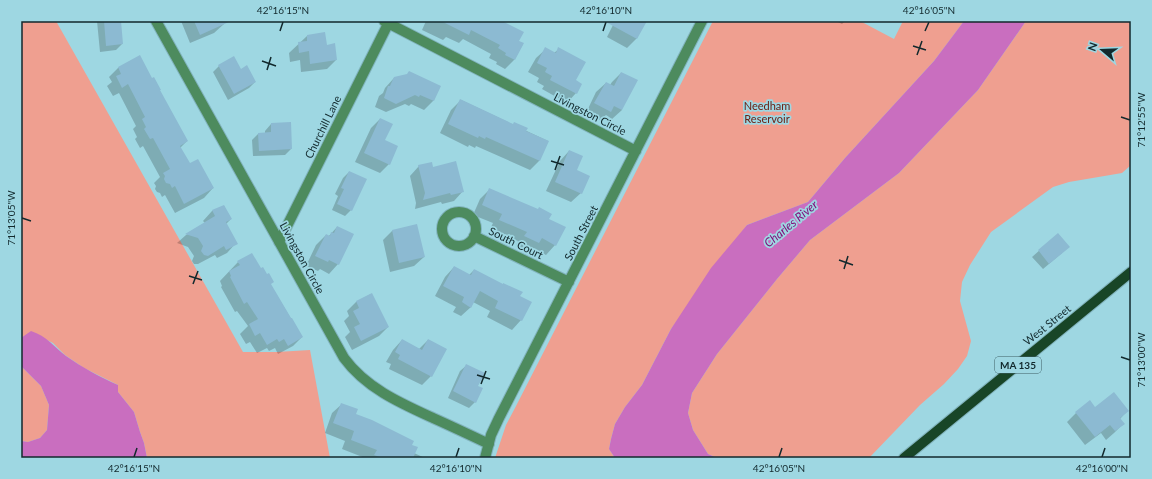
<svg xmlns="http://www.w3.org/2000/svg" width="1152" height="479" font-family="Lato,sans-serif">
<rect width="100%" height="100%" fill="#9ed7e2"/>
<path fill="#ef9f90" d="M21,21H56L243,352H277L310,350L330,458H147L144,443L140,432L134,412L118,392V385L84,368L65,355L53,343L31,332L21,338Z
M713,21H860L894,39L903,21H964L934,61L845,158L808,202L747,225L671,329L642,385L625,407L615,424L611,439L609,449L615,458H495L506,425L515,408Z
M1026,21H1131V165L1122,173L1069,182L1053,187L991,232L970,265L962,282L960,301L971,341L967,356L958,369L944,384L920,405L869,458H717L708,454L693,430L688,413L692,393L717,354L777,279L810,240L899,173L978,90Z
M21,366L41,386L49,405L47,430L40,438L28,442L21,441Z"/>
<path fill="#c96ebf" d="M964,21H1026L978,90L899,173L810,240L777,279L717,354L692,393L688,413L693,430L708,454L717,458H615L609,449L611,439L615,424L625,407L642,385L671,329L711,268L747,225L808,202L845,158L934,61Z
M31,331C47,336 54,347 66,356C83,368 100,377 118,385V392L134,412L140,432L144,443L147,458H21V441L28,442L40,438L47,430L49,405L41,386L21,366V338Z"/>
<path fill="#0003" d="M97,21H120L122,44L116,50L100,52Z
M181,21H222L224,24L214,33L190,43Z
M426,21H499L518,41L523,44L514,60L505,69L496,64L497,62L489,58L491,54L463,39L459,43L446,37L443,40L422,30Z
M615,21H642L637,38L627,48L607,37Z
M836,21H845L842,24Z
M324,33L326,46L336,60L327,69L301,72L300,60L290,62L289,53L307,36Z
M546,49L554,53L559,49L575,81L576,93L567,103L542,89L544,86L537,82L539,78L528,72L536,58Z
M139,57L187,141L180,148L189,164L213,188L204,198L175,213L165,195L162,197L160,193L157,192L155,189L156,186L154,183L160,177L143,146L140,148L135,139L137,137L133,129L136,126L119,93L113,96L107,86L112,82L109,77L118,68Z
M219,66L241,70L255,82L249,88L228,100L213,72Z
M621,73L622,110L612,119L606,115L600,120L586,113L596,92L606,83L610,85L612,82Z
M394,78L434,100L424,110L411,104L409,106L405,104L386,112L375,107L379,96L383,93L385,88Z
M461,100L548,141L539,161L530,170L476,146L475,148L469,145L468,147L440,133L451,110Z
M380,119L389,164L380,173L355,162L371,128Z
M271,124L291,149L285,155L253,156L252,140L258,134L265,133V131Z
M569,151L576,170L581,193L571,202L546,191L560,161Z
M419,166L432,168L463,191L454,201L442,204L441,202L415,209L416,203L410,176Z
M349,172L351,210L345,216L332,210L338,196L335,194L343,178Z
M489,190L537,210L548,219L555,245L546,255L533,248L529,252L516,245L518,241L490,229L493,223L473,215L480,199Z
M224,206L231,219L226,224L236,243L227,253L217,258L215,255L198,264H194L192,261L194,256L188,247L177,243L186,235L205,223L203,221L212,211Z
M416,225L424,257L414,266L390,272L383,240L392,231Z
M337,227L338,264L329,274L320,269L318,271L306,266L316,245L326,235L328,237Z
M1058,234L1062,253L1043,269L1032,257Z
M238,262L270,284L302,337L293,346L278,354L275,348L269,351L267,348L257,353L250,342L246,344L240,334L248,326L237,311L235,312L221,287L222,286L220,281Z
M454,267L469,275L474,270L519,296L521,320L512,330L487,317L490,311L473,302L471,307L461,316L453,312L456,307L435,296L445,277Z
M371,294L388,327L379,336L352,350L345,337L350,332L344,321L349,316L347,311L356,302Z
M402,340L419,349L428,340L431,376L422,385L389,369L391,364L386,362L393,350Z
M467,365L477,386L475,402L469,408L448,398L460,371Z
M342,404L354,414L411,445L414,453L425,458H365L342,449L345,441L325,433L332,413Z
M1095,408L1127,411L1120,419L1123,424L1114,433L1106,440L1101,433L1085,445L1067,422L1076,413Z"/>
<path fill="#8cbad2" d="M104,21H121L123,44L106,46Z
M194,21H231L200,35Z
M441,21H502L524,32L519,41L524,43L515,60L505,55L506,53L498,48L500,45L471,30L469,35Z
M604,21H647L637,39Z
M325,32L327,45L335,43L337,60L310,64L309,51L299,53L298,42L307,41V35Z
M545,47L556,53L558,47L586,62L576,80L582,84L577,94L550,80L552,76L545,72L547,68L537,63Z
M140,55L152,78L154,77L161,90H160L188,141L180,146L190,163L198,159L214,188L184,204L175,186L172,188L170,184L166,183L164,179L165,176L163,173L170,169L153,138L150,139L144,129L146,127L142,119L145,117L128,84L122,88L116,76L121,74L118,67Z
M234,56L241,69L247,65L256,82L234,94L218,65Z
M409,71L441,86L434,101L420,95L419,97L415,95L396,104L384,98L388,86H390L394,77L407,74Z
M621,72L638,80L622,110L614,106L611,112L594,103L606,82L614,86Z
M460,99L513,124L514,122L528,128L526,131L549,141L540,161L486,137L485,139L479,136L478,138L448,124Z
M380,118L393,124L385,140L398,146L390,165L364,153Z
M291,122L292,149L259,151L258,133L271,132V123Z
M569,150L583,156L577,170L590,176L582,194L555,182Z
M456,161L464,192L451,195L450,193L423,200L425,193L418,165L432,162L433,167Z
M349,171L367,179L352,211L337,204L344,189L341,188Z
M489,188L538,209L539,207L552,214L549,219L566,227L556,246L542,238L539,243L524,236L527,232L499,220L502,214L482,205Z
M224,205L232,219L226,222L238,244L226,250L224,246L208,256L204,255L201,251L203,246L198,238L185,234L215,216L212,210Z
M417,224L425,257L399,263L392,230Z
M337,226L354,234L339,265L329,260L328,262L315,256L326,234L330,236L331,232L334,233Z
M1058,233L1070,247L1049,264L1038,250Z
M252,253L261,268L263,267L267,274L269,273L274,282L271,284L291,318H292L303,337L288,346L284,339L279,342L277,339L267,345L260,333L255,336L249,324L258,319L247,302L244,304L230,277L231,276L229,271L240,265L237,261Z
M454,266L471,275L474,269L503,284V283L523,292L520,296L532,302L522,321L495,308L498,301L480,291L471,308L462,302L464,297L443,286Z
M372,293L389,327L361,341L354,327L360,324L353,311L359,308L356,301Z
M402,339L422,350L428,339L447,349L432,377L398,359L400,355L395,352Z
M466,364L485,373L478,386L483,388L476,403L453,391Z
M1114,392L1129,411L1120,418L1125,424L1115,431L1110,425L1095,437L1075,412L1090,400L1095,407Z
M341,403L358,409L356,414L372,420L414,441L412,445L418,447L413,458H382L374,455L377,450L351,440L354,431L333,423Z"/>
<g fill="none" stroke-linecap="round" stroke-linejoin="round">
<defs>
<path id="minor" d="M156,21L344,358C366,388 400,403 433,418C451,426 470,435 489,444
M384,21L636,151
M442 229a17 17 0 1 1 34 0a17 17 0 1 1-34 0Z
M474,236L569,282
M279,242L388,24
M485,458L491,435L499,418L702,21"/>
<path id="major" d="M904,458L1131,272"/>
</defs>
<use href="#minor" stroke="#82b4be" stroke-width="12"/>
<use href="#major" stroke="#82b4be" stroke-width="12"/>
<use href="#minor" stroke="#4d8b5e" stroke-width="10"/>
<use href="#major" stroke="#184527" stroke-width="10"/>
</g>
<path fill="none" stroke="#12292d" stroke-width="1.5" d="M280,31L283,22M603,31L606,22M925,31L929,22M913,46L926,50M917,55L922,41M262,61L276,66M267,70L271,57M1121,117L1130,120M551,161L564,165M555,170L560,156M22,218L31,221M839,260L853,265M844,269L848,256M189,276L202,280M193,284L198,271M1121,357L1130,360M477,375L490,379M481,384L486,371M134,457L137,448M456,457L459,448M779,457L782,448M1102,457L1105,448"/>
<g text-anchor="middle" stroke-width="3.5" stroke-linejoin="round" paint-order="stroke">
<rect fill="#9ed7e2" stroke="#3c5d63" stroke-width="1" x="995" y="357" width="46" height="16" rx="3"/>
<g font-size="10" font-weight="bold" fill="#12292d">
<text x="1018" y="369">MA 135</text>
</g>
<g font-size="11" fill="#6b2014" stroke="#9ed7e2">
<text x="767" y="110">Needham<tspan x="767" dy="13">Reservoir</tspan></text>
</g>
<g font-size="11" fill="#12292d" stroke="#9ed7e2">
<text transform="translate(590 114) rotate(27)" y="4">Livingston Circle</text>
<text transform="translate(323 127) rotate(-64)" y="4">Churchill Lane</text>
<text transform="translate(581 233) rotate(-63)" y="4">South Street</text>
<text transform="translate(516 243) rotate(26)" y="4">South Court</text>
<text transform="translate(302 258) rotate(61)" y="4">Livingston Circle</text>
<text transform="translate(1047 325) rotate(-39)" y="4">West Street</text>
</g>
<g font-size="12" font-style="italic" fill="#800c79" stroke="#9ed7e2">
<text transform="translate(791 224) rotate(-40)" y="4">Charles River</text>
</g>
</g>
<rect width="1152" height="479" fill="none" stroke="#9ed7e2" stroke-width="44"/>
<g transform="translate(1102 50) rotate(289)" stroke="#9ed7e2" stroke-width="3" paint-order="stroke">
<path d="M0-3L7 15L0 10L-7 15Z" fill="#12292d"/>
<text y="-6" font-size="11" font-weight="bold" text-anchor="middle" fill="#12292d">N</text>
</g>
<rect x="22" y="22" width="1108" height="435" fill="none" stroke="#12292d" stroke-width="1.5"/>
<g font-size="10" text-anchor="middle" fill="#12292d">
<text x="283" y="14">42°16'15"N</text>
<text x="606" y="14">42°16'10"N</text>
<text x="929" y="14">42°16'05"N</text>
<text transform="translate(1141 120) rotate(-90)" y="4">71°12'55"W</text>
<text transform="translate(11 218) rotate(-90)" y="4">71°13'05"W</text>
<text transform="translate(1141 360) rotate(-90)" y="4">71°13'00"W</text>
<text x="134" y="472">42°16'15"N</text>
<text x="456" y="472">42°16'10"N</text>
<text x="779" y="472">42°16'05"N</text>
<text x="1102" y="472">42°16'00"N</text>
</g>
</svg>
